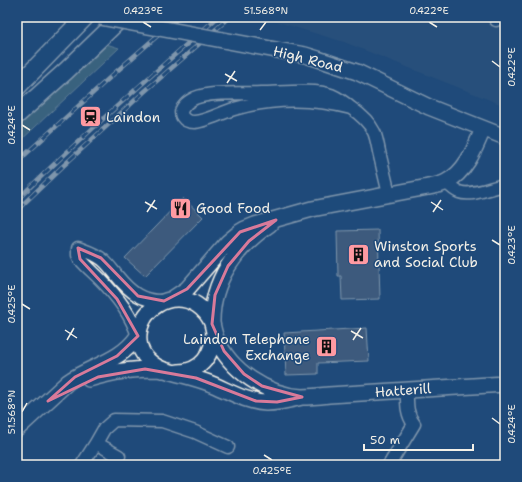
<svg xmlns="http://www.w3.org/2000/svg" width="522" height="482" font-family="'Shantell Sans',sans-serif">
<rect width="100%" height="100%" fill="#1f4a7a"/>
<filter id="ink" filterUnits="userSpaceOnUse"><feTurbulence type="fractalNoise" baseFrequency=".025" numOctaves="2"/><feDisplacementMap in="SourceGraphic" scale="8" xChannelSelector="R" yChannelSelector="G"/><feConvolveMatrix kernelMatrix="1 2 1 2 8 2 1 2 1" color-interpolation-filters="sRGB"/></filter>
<g filter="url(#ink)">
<path fill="#33557c" d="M261,17H505V106L344,42Z"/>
<path fill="#5a7e84" stroke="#a7b8b6" d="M103,43L119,48L17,144V115Z"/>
<path fill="#626e81" stroke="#f4f1e8" d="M183,198L203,217L145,276L125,258Z
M378,230L380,299L342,300L341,276H338L337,231Z
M367,328L369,361L318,363V374L286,375L284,333Z"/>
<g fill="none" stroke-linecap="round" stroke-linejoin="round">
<defs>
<path id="minor" d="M494,17L496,20
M351,108C313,98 272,98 234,109C223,112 205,122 194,122C184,122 176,114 185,105C187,102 191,100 195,98C211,91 243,94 261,93C279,93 315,89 331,95C338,98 345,103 351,108C360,114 369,122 374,132C377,139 378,148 380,156C383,169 386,181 389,194
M446,182C450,186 454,190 459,192C472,197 492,187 505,185
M138,336C131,314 116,295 100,279C93,272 86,266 80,259L78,255V248C86,251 96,254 103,260C108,264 113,271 117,276C130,292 142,302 164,301
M96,443L104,429L114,420L162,421L195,432L228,447
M82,465L96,443L119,456
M389,465L414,424C406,414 407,402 407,390"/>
<path id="tertiary" d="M276,50L305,55L318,59L357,72L429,107L505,137
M172,299L187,289L194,281L228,242L240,232L245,229L255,225L312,209L428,187C434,186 441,185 446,182C466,172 475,148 483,129
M212,324C211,281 236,247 270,224
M178,372C202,372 213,354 214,332
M89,379C115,371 132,369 158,369L162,370
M302,397C290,400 278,403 266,403C246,402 227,390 209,383C196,378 182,375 168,371C154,368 140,356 139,341C136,310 171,288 197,305C203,309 209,316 212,323C213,328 214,333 216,338C230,371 267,395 302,397C311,397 320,396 329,395L505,384
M17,429L68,382C92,365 120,362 138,336"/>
<path id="secondary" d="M17,87L85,17
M17,115L66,71L122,17"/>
</defs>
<use href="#minor" stroke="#f4f1e8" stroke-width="15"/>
<use href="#tertiary" stroke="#f4f1e8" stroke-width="18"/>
<use href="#secondary" stroke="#f4f1e8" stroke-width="20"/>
<use href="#minor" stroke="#1f4a7a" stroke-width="12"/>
<use href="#tertiary" stroke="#1f4a7a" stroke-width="15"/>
<use href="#secondary" stroke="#1f4a7a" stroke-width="17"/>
<defs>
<path id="rail" d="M17,162L117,71L179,17
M17,200C82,136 150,76 218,17
M17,210L63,166L144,92L230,17"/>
</defs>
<use href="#rail" stroke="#f4f1e8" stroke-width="4.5"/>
<use href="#rail" stroke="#1f4a7a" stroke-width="3" stroke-dasharray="9" stroke-linecap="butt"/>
<defs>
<path id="tertiary-bridge" d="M100,17L276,50"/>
</defs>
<use href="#tertiary-bridge" stroke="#f4f1e8" stroke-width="18" stroke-linecap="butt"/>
<use href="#tertiary-bridge" stroke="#1f4a7a" stroke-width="15"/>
</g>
</g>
<path d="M0 0H522V482H0ZM276,220L249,241L228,266L215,295L212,324L224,351L244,374L262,386L302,397L277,402L256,401L196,378L145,369L98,377L48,401L75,377L117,356L138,336L117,299L80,259L78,248L101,258L138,296L164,301L187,289L240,232Z" fill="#1f4a7a" fill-opacity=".55" fill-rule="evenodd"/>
<path fill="none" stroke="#d87a9a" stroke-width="3" stroke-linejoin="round" d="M276,220L249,241L228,266L215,295L212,324L224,351L244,374L262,386L302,397L277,402L256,401L196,378L145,369L98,377L48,401L75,377L117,356L138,336L117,299L80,259L78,248L101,258L138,296L164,301L187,289L240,232Z"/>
<path fill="none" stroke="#f4f1e8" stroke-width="1.5" d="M143,22L151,27M429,22L437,27M260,30L266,22M492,61L500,67M225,74L237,81M227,83L235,71M22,125L30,130M145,202L157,209M431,202L443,210M147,212L155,200M433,212L441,200M492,240L500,245M22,304L30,309M65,330L77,338M351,331L363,338M67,340L74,328M353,340L361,328M22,412L27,403M492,418L500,424M264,455L272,460"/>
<defs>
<symbol id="station-square" viewBox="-11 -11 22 22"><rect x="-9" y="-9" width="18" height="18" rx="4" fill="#ff9aa2" stroke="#1f4a7a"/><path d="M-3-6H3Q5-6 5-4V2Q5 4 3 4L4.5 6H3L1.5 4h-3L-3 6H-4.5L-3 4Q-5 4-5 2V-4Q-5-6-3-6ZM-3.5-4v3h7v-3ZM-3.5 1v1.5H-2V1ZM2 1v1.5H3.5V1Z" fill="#111"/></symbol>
<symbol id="restaurant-square" viewBox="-11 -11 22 22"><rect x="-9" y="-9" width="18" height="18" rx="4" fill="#ff9aa2" stroke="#1f4a7a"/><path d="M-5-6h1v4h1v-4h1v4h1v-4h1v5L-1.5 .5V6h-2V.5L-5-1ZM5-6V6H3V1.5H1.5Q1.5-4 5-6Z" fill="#111"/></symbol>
<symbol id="building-square" viewBox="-11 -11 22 22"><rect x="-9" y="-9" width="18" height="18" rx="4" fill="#ff9aa2" stroke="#1f4a7a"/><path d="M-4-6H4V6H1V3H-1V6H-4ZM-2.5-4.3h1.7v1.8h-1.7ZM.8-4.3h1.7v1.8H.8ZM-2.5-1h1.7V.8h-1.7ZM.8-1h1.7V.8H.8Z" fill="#111"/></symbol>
</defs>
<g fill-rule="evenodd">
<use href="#station-square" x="78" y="104" width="25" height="25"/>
<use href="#restaurant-square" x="168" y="196" width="25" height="25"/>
<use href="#building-square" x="346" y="242" width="25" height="25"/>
<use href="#building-square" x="314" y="334" width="25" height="25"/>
</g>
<g text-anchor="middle" stroke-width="3" stroke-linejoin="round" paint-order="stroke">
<g font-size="14" fill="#f4f1e8" stroke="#1f4a7a">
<text transform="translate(308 59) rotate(14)" y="5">High Road</text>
<text transform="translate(403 390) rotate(-4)" y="5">Hatterill</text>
</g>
<g font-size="14" fill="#f4f1e8" stroke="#1f4a7a" text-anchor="start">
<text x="106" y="122">Laindon</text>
<text x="196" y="213">Good Food</text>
<text x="374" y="251">Winston Sports<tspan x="374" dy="16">and Social Club</tspan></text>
<text x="310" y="344" text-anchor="end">Laindon Telephone<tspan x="310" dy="16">Exchange</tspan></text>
</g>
</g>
<rect width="522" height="482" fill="none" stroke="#1f4a7a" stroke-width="44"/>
<path d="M364 444v6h109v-6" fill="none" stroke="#f4f1e8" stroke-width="2"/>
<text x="370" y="444" font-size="12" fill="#f4f1e8" stroke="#1f4a7a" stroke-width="3" paint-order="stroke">50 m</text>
<rect x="22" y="22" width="478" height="438" fill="none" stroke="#f4f1e8" stroke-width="1.5"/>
<g font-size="10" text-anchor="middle" fill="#f4f1e8">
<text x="143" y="14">0.423°E</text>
<text x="266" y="14">51.568°N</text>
<text x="429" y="14">0.422°E</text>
<text transform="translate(511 67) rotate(-90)" y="4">0.422°E</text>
<text transform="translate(11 125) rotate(-90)" y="4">0.424°E</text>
<text transform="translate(511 245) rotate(-90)" y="4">0.423°E</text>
<text transform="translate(11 304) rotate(-90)" y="4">0.425°E</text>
<text transform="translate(11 412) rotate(-90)" y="4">51.568°N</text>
<text transform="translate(511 424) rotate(-90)" y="4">0.424°E</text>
<text x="272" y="474">0.425°E</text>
</g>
</svg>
